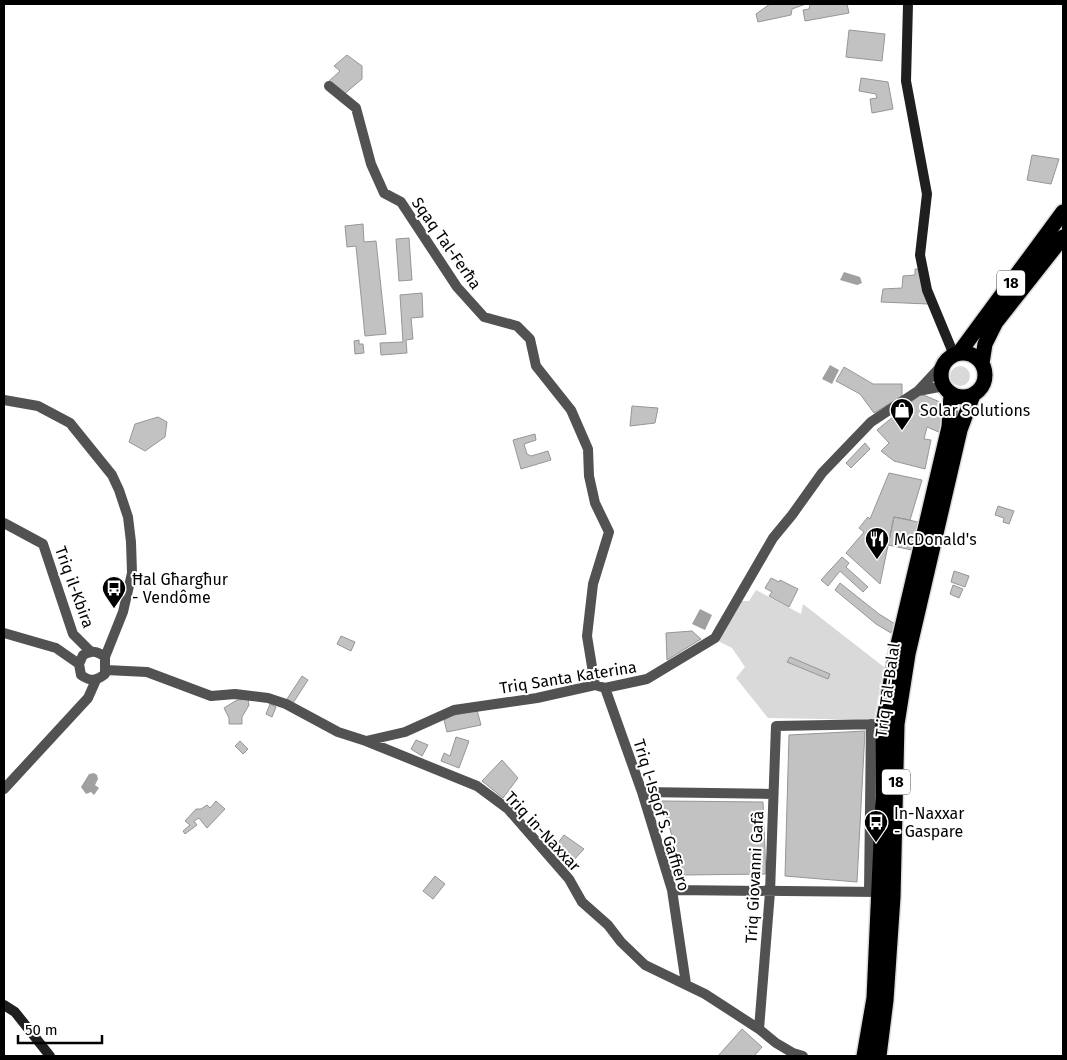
<svg xmlns="http://www.w3.org/2000/svg" width="1067" height="1060" viewBox="0 0 1067 1060" font-family="'Fira Sans',sans-serif">
  <rect width="100%" height="100%" fill="#fff"/>
  <!-- green -->
  <path fill="#d9d9d9" d="M950 376a10 10 0 1 1 20 0a10 10 0 1 1-20 0Z
    M756 590 801 614 803 604 884 667 874 720 768 718 736 678 745 667 732 648 718 641 742 601H749Z"/>
  <!-- water -->
  <path fill="#a0a0a0" d="M844 272 860 277 862 283 857 285 840 280Z
    M830 365 839 370 832 384 822 379Z
    M700 609 712 615 705 630 692 624Z
    M94 773 97 775 98 779 95 785 99 788 94 795 91 792 86 794 81 787 89 774Z"/>
  <!-- building -->
  <path fill="#c2c2c2" stroke="#969696" d="M770 4H806L792 9 791 15 758 22 756 14Z
    M810 4H847L849 13 805 21 803 10 809 9Z
    M849 30 885 34 882 61 846 57Z
    M347 55 362 66V79L343 95 328 82 340 71 334 66Z
    M861 78 888 82 893 109 872 113 870 99 877 98 876 94 859 91Z
    M1032 155 1059 159 1051 184 1027 180Z
    M363 224 364 242 376 241 386 334 365 336 356 246 347 247 345 226Z
    M409 238 412 280 399 281 396 239Z
    M915 269H921L928 304 881 302 883 289 902 288 903 276 915 275Z
    M422 293 423 317 411 318 413 339 406 340 407 353 381 355 380 343 403 342 400 295Z
    M359 340V344H363L364 353 355 354 354 341Z
    M844 367 873 384H902V396L874 413 860 394 836 381Z
    M921 394 947 405 941 433 927 427 924 439 931 440 925 469 894 461 881 451 889 443 877 430Z
    M632 406 658 408 655 423 630 426Z
    M158 417 167 422 165 437 145 451 129 442 135 424Z
    M535 434 536 440 524 444 527 454 531 456 548 451 551 460 521 469 513 440Z
    M865 443 870 449 851 468 846 463Z
    M889 473 922 480 910 520 894 517 880 584 846 553 864 532 859 528 868 517 870 519Z
    M998 506 1014 511 1009 524 1003 522 1004 518 995 515Z
    M894 517 918 522 912 550 888 545Z
    M842 557 849 563 846 567 868 587 863 592 840 571 828 586 821 580Z
    M954 571 969 576 965 587 951 582Z
    M771 578 779 582 780 580 798 589 789 607 769 596 772 592 765 588Z
    M840 583 879 614 895 624 891 633 876 624 835 590Z
    M953 585 963 589 959 598 950 594Z
    M692 631 701 639 667 660 666 633Z
    M341 636 355 642 351 651 337 644Z
    M790 657 830 674 828 679 787 662Z
    M302 676 308 680 293 703 287 699Z
    M248 699 249 705 242 717V724H229V718L224 708 237 700Z
    M270 704 276 707 272 717 266 714Z
    M477 710 481 725 447 732 444 720 451 716Z
    M865 731 857 882 785 876 789 735Z
    M456 737 469 741 459 768 441 761 444 753 450 756Z
    M416 740 428 745 422 756 411 749Z
    M240 741 248 749 243 754 235 746Z
    M502 760 518 778 503 798 482 781Z
    M216 801 225 809 207 828 199 818 194 821 197 825 185 834 183 831 190 825 185 821 196 809H201L207 805 210 808Z
    M662 801 763 802 766 874 683 875Z
    M564 835 584 849 570 864 554 848Z
    M435 876 445 884 433 899 423 891Z
    M742 1029 762 1047 754 1056H718Z"/>
  <g fill="none" stroke-linecap="round" stroke-linejoin="round">
    <!-- highway casing -->
    <g stroke="#dbdbdb" stroke-width="18">
      <path id="highway" d="M941 375a22 22 0 1 1 44 0a22 22 0 1 1-44 0Z
        M959 353 1063 212
        M982 363 985 344 996 322 1063 237
        M864 1056 874 998 883 797V724L896 653 949 427 951 394
        M879 1056 886 1000 893 897 897 724 908 654 960 430 973 395"/>
    </g>
    <!-- street -->
    <path stroke="#525252" stroke-width="10" d="M329 86 356 108 371 164 384 193 401 202 457 287 484 317 517 326 530 339 536 366 571 410 588 449 589 476 595 503 609 532 593 584 587 636 595 685
      M918 391 944 386
      M4 400 38 406 70 423 112 475 119 490 128 517 131 542 132 573 123 612 105 657V674C96 681 91 682 81 675L79 664 83 655C92 650 97 651 105 657
      M4 523 43 544 73 634 90 651
      M4 633 56 648 79 664
      M106 670 147 672 211 696 235 694 268 698 286 704 338 732 366 741 477 786 508 809 569 879 582 902 608 925 621 942 645 965 705 994 759 1029 776 1043 793 1053 803 1056
      M605 688 642 792 672 890 686 984
      M366 741 405 732 454 710 537 698 595 685 605 688 647 679 715 638 773 538 792 515 822 473 871 422 918 391 945 362
      M4 789 88 698 96 680
      M642 792 773 794
      M672 890 879 892
      M869 892 871 724
      M759 1029 770 892 776 726 883 724"/>
    <!-- secondary -->
    <path stroke="#1f1f1f" stroke-width="10" d="M908 4 906 81 927 194 920 255 927 290 954 355
      M4 1005 15 1012 50 1056"/>
    <!-- highway -->
    <use href="#highway" stroke="#000" stroke-width="15"/>
  </g>
  <!-- icons -->
  <defs>
    <g id="shop-pin" transform="scale(1.25)"><path d="M0 17L-7.5 6A9.5 9.5 0 1 1 7.5 6Z" fill="#000" stroke="#fff"/><path d="M-5-2.5h2.3a2.7 3.5 0 0 1 5.4 0H5L5.5 6h-11ZM-1.5-2.5h3a1.5 2.3 0 0 0-3 0Z" fill="#fff"/></g>
    <g id="restaurant-pin" transform="scale(1.25)"><path d="M0 17L-7.5 6A9.5 9.5 0 1 1 7.5 6Z" fill="#000" stroke="#fff"/><path d="M-5-6h1v4h1v-4h1v4h1v-4h1v5L-1.5 .5V6h-2V.5L-5-1ZM5-6V6H3V1.5H1.5Q1.5-4 5-6Z" fill="#fff"/></g>
    <g id="bus-pin" transform="scale(1.25)"><path d="M0 17L-7.5 6A9.5 9.5 0 1 1 7.5 6Z" fill="#000" stroke="#fff"/><path d="M-5-6H5V4H4V6H2V4H-2V6H-4V4H-5ZM-3.5-4V0h7V-4ZM-3.5 1.2v1.5H-2V1.2ZM2 1.2v1.5H3.5V1.2Z" fill="#fff"/></g>
  </defs>
  <g fill-rule="evenodd">
    <use href="#shop-pin" x="902" y="410"/>
    <use href="#restaurant-pin" x="877" y="539"/>
    <use href="#bus-pin" x="114" y="588"/>
    <use href="#bus-pin" x="876" y="822"/>
  </g>
  <g text-anchor="middle" stroke-width="4" stroke-linejoin="round" paint-order="stroke">
    <!-- shield labels -->
    <g fill="#fff" stroke="#4c4c4c" stroke-width="1">
      <rect x="997" y="270.5" width="28" height="25" rx="4"/>
      <rect x="882" y="769.5" width="28" height="25" rx="4"/>
    </g>
    <g font-size="15" font-weight="bold" fill="#000">
      <text x="1011" y="288">18</text>
      <text x="896" y="787">18</text>
    </g>
    <!-- street labels -->
    <g font-size="16" fill="#000" stroke="#fff">
      <text transform="translate(447 243) rotate(55)" y="6">Sqaq Tal-Ferħa</text>
      <text transform="translate(75 587) rotate(70)" y="6">Triq il-Kbira</text>
      <text transform="translate(568 677) rotate(-9)" y="6">Triq Santa Katerina</text>
      <text transform="translate(887 690) rotate(-82)" y="6">Triq Tal-Balal</text>
      <text transform="translate(662 815) rotate(73)" y="6">Triq l-Isqof S. Gaffiero</text>
      <text transform="translate(543 831) rotate(47)" y="6">Triq in-Naxxar</text>
      <text transform="translate(754 877) rotate(-87)" y="6">Triq Giovanni Gafà</text>
    </g>
    <!-- poi labels -->
    <g font-size="16" fill="#000" stroke="#fff" text-anchor="start">
      <text x="920" y="416">Solar Solutions</text>
      <text x="894" y="545">McDonald's</text>
      <text x="132" y="585">Ħal Għargħur<tspan x="132" dy="18">- Vendôme</tspan></text>
      <text x="894" y="819">In-Naxxar<tspan x="894" dy="18">- Gaspare</tspan></text>
    </g>
  </g>
  <!-- border -->
  <rect width="1067" height="1060" fill="none" stroke="#000000" stroke-width="10"/>
  <!-- scale -->
  <path d="M18 1035v8h84v-8" fill="none" stroke="#000000" stroke-width="2.5"/>
  <text x="25" y="1035" font-size="15" fill="#000000" stroke="#ffffff" stroke-width="4" paint-order="stroke">50 m</text>
</svg>
